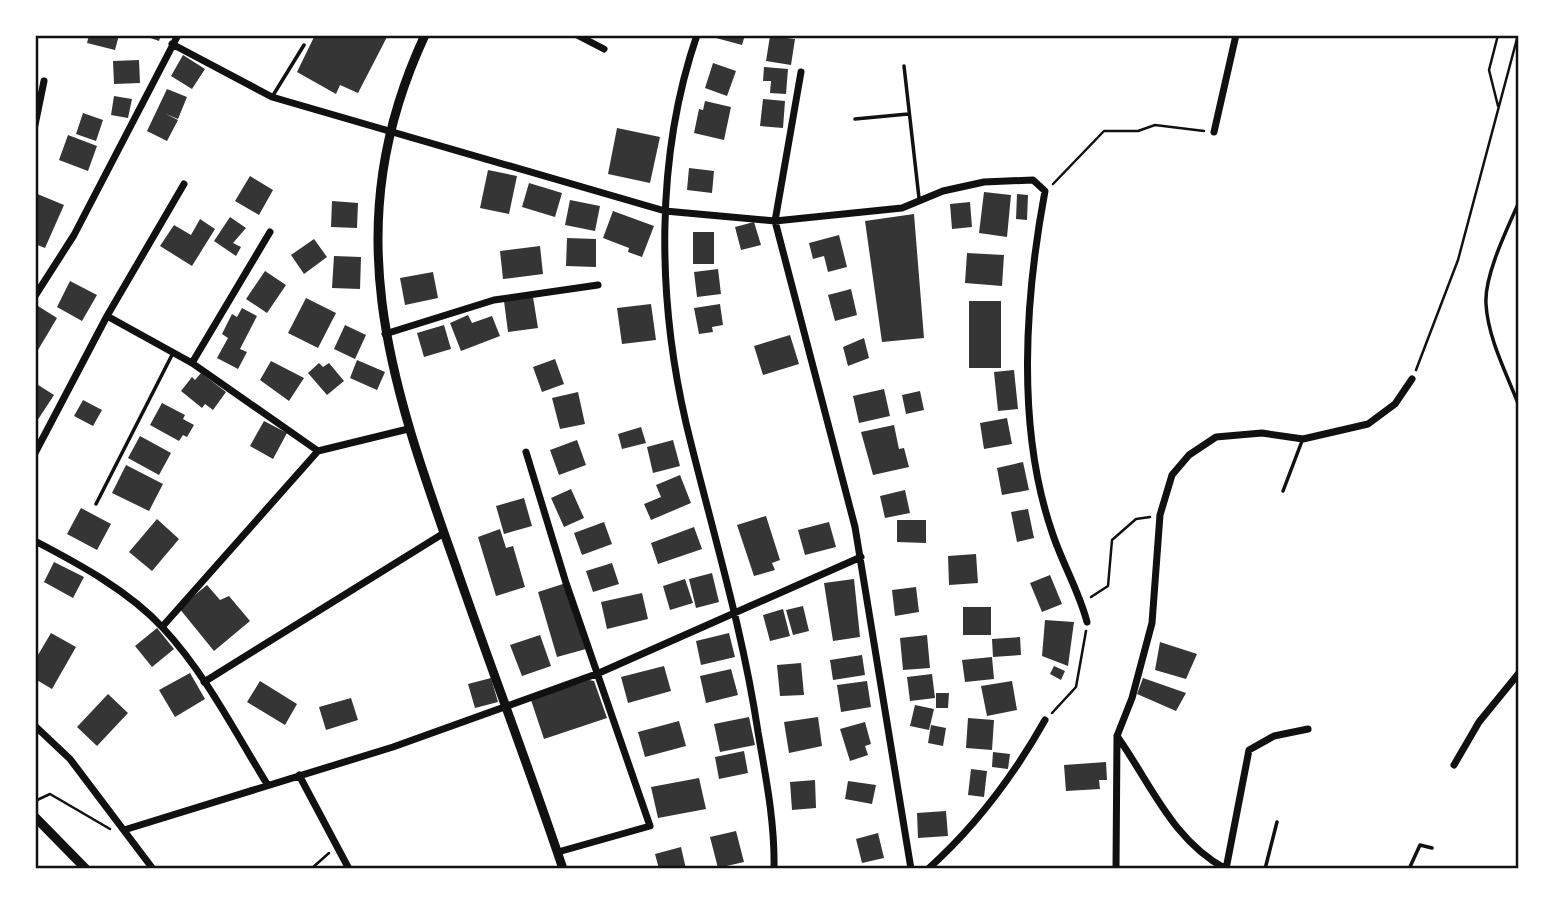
<svg xmlns="http://www.w3.org/2000/svg" width="1554" height="904" viewBox="0 0 1554 904" font-family="Ubuntu,sans-serif">
  <rect width="100%" height="100%" fill="#fff"/>
  <!-- building -->
  <path fill="#353535" d="M89 35H119L115 50 87 43Z
    M142 35H161L159 41Z
    M315 35H388L358 93 340 85 336 94 297 72Z
    M717 35H745L742 45 716 38Z
    M770 36 795 39 791 65 766 61Z
    M183 55 205 69 192 89 171 76Z
    M139 60 140 83 114 84 113 61Z
    M713 63 736 71 727 96 705 88Z
    M764 67 788 69 786 94 770 93 771 81H763Z
    M167 89 187 97 178 119 166 114 178 120 167 141 147 131Z
    M114 96 132 99 128 118 111 115Z
    M763 99 785 101 783 128 760 126Z
    M705 101 731 107 724 140 694 133 699 109 703 110Z
    M83 113 103 120 96 141 76 134Z
    M617 128 660 137 650 183 608 174Z
    M68 135 97 146 88 171 59 160Z
    M689 168 714 171 712 193 687 190Z
    M488 170 517 176 509 214 480 208Z
    M250 176 273 190 259 215 235 201Z
    M529 183 562 193 555 217 522 207Z
    M984 192 1011 195 1007 237 979 233Z
    M35 193 64 205 45 248 35 244Z
    M1017 194 1028 195 1027 220 1016 219Z
    M570 200 600 206 595 231 565 225Z
    M332 201 358 203 357 228 331 227Z
    M970 202 972 227 952 229 950 204Z
    M613 211 654 226 642 257 628 252 629 248 603 238Z
    M914 214 924 338 882 342 865 221Z
    M230 217 246 228 233 243 241 247 236 256 214 241Z
    M200 219 215 229 192 266 160 246 174 225 191 235Z
    M754 222 761 245 741 250 735 227Z
    M693 232H714V264H693Z
    M839 235 847 267 828 272 824 256 813 259 809 243Z
    M567 238 596 239V267L566 266Z
    M314 239 327 257 304 274 291 255Z
    M540 246 543 274 503 279 500 251Z
    M967 253 1004 255 1002 286 965 283Z
    M334 256 361 257 360 289 332 288Z
    M718 269 721 294 697 297 694 272Z
    M265 271 286 285 267 313 246 299Z
    M433 272 438 298 405 305 400 278Z
    M70 281 97 295 82 321 57 307Z
    M851 289 857 315 835 321 828 295Z
    M533 297 538 328 508 332 504 301Z
    M306 298 336 313 318 348 288 333Z
    M969 301H1001V368H969Z
    M651 304 656 340 622 344 617 308Z
    M720 304 723 325 712 327 713 332 699 334 694 308Z
    M38 306 57 318 35 355V312Z
    M242 308 257 316 240 349 247 352 238 369 217 358 228 338 222 334 232 314 237 317Z
    M468 315 472 323 492 316 500 336 461 351 450 323Z
    M345 325 366 335 355 359 334 349Z
    M444 325 451 349 424 357 417 333Z
    M790 335 799 364 763 375 754 346Z
    M864 338 869 358 848 366 843 347Z
    M555 359 564 384 542 392 533 367Z
    M357 360 385 372 377 390 350 378Z
    M271 361 304 378 289 401 260 380Z
    M319 363 323 367 329 363 344 381 327 395 308 373Z
    M1014 370 1018 409 998 411 994 372Z
    M201 373 226 392 213 410 205 404 202 408 181 391 192 377 195 380Z
    M35 383 54 395 37 421 35 419Z
    M884 389 890 416 859 423 853 396Z
    M920 391 924 410 906 414 902 395Z
    M578 392 585 424 560 429 552 398Z
    M83 400 102 410 93 426 74 416Z
    M162 403 185 415 183 419 194 425 187 437 183 435 179 441 150 425Z
    M1007 418 1012 444 984 449 980 423Z
    M264 421 287 433 273 459 250 446Z
    M894 425 899 449 904 448 909 467 873 475 861 432Z
    M641 427 646 443 622 449 618 434Z
    M140 436 171 453 159 475 128 458Z
    M577 440 586 465 559 475 550 450Z
    M673 440 680 466 653 473 647 447Z
    M1023 462 1029 490 1002 495 997 468Z
    M126 465 163 484 149 511 112 493Z
    M680 475 691 503 651 520 644 504 661 497 656 485Z
    M571 489 584 518 564 527 551 498Z
    M905 490 910 513 885 518 880 496Z
    M524 498 532 526 504 534 496 506Z
    M81 508 111 524 97 550 67 534Z
    M1028 509 1034 538 1017 542 1011 512Z
    M766 516 780 560 772 563 775 570 754 576 737 525Z
    M157 519 179 539 152 571 129 552Z
    M897 520H926V543L897 542Z
    M604 522 612 544 582 555 574 533Z
    M829 522 836 547 805 555 798 530Z
    M694 527 702 549 658 564 651 543Z
    M500 529 506 548 513 546 525 587 496 596 478 537Z
    M976 554 978 583 949 585 948 556Z
    M54 562 84 577 73 598 44 582Z
    M612 563 619 584 593 592 586 571Z
    M712 573 719 602 696 608 689 579Z
    M1050 575 1062 604 1042 612 1030 583Z
    M685 579 693 603 670 610 663 586Z
    M854 579 860 637 833 641 824 583Z
    M566 583 586 649 557 657 538 592Z
    M207 585 220 600 229 596 250 621 214 651 179 608Z
    M916 587 919 612 895 616 892 590Z
    M642 593 648 619 607 629 601 602Z
    M803 606 809 631 793 635 786 610Z
    M963 607H991V635H963Z
    M783 609 790 636 770 641 763 615Z
    M1045 620 1074 622 1068 666 1042 656Z
    M157 628 174 649 152 667 135 646Z
    M51 633 76 647 52 689 35 679V660Z
    M729 633 735 657 701 665 696 641Z
    M540 635 551 666 522 676 510 645Z
    M927 635 930 668 903 670 900 638Z
    M1020 637 1021 655 993 657 992 639Z
    M1160 642 1197 654 1186 679 1155 670Z
    M862 655 865 675 833 680 830 660Z
    M992 657 994 679 965 682 962 660Z
    M801 663 804 695 780 696 777 665Z
    M664 666 671 691 628 703 621 677Z
    M1054 666 1065 671 1061 680 1050 674Z
    M731 669 738 695 706 703 700 676Z
    M190 673 205 699 175 717 159 690Z
    M932 674 935 698 910 701 907 677Z
    M491 678 498 702 475 708 468 684Z
    M1143 678 1186 693 1176 711 1137 694Z
    M589 680 594 681 607 718 544 739 531 700Z
    M260 681 297 704 285 725 247 702Z
    M867 681 871 707 841 712 837 685Z
    M1012 681 1017 710 987 716 981 686Z
    M936 693H949L948 708H936Z
    M108 694 128 713 97 746 77 727Z
    M351 698 358 720 326 730 319 707Z
    M915 705 934 709 929 730 910 726Z
    M749 717 755 745 720 752 714 724Z
    M818 717 822 746 789 753 784 722Z
    M968 718 994 720 992 750 966 748Z
    M679 721 686 746 645 757 638 732Z
    M865 722 871 744 865 746 868 755 850 761 840 729Z
    M931 725 946 728 943 746 928 743Z
    M744 751 748 773 719 779 715 757Z
    M993 752 1010 754 1008 769 992 767Z
    M1106 762 1107 780H1099L1100 789 1066 791 1064 765Z
    M971 769 987 771 984 797 968 795Z
    M699 778 706 809 658 818 651 787Z
    M815 780 816 808 792 810 790 782Z
    M848 781 876 785 872 804 845 799Z
    M946 811 948 836 918 838 917 813Z
    M736 831 744 862 718 868 710 837Z
    M878 833 884 858 862 863 856 839Z
    M681 847 686 869H659L655 854Z"/>
  <g fill="none" stroke-linecap="round" stroke-linejoin="round">
    <!-- path -->
    <path stroke="#111" stroke-width="2.5" d="M1498 35 1489 70 1498 106
      M1053 184 1104 131H1138L1155 125 1204 131
      M1416 370 1458 260 1518 35
      M1091 597 1108 586 1112 540 1136 519 1150 517
      M1052 713 1076 687 1086 631
      M35 801 50 794 110 829
      M311 869 329 853"/>
    <!-- service -->
    <path stroke="#111" stroke-width="3.5" d="M904 66 919 198
      M272 97 304 45
      M855 119 908 114
      M1519 202C1507 229 1484 276 1486 304 1488 339 1507 374 1519 406
      M1283 491 1302 441
      M96 504 173 353
      M1265 869 1277 822
      M1409 869 1420 845 1432 848"/>
    <!-- minor -->
    <path stroke="#111" stroke-width="7" d="M577 35 604 49
      M697 35C655 157 657 298 686 423 711 527 742 625 758 732 766 778 775 823 774 869
      M172 44 272 97 665 211 775 221 902 208 943 191 984 182 1033 180 1045 191C1025 298 1016 427 1052 532 1062 563 1079 591 1087 622
      M801 72 775 221 855 527 911 869
      M35 125 44 81
      M1214 132 1236 35
      M35 296 74 235 178 35
      M107 316 192 363 318 451
      M385 334 494 300 598 285
      M192 363 270 232
      M526 452 566 583 650 826 558 852
      M35 453 107 316 184 184
      M35 541C79 564 129 591 163 628 205 673 235 732 267 784
      M162 627 318 451 408 429
      M204 682 444 533
      M35 726 70 759 153 869
      M1117 736C1151 784 1172 840 1226 869L1249 750 1274 736 1308 729
      M1454 765 1479 722 1519 673
      M299 775 349 869
      M124 830 393 747 599 673 861 557
      M928 869C975 827 1014 775 1045 720
      M1116 869 1117 736 1132 698 1152 623 1160 515 1172 475 1189 455 1216 437 1262 433 1303 439 1368 424 1395 404 1412 379"/>
    <!-- tertiary -->
    <path stroke="#111" stroke-width="9" d="M425 35C336 226 389 378 455 564 490 666 529 767 563 869
      M35 817 86 869"/>
  </g>
  <!-- border -->
  <rect width="1554" height="904" fill="none" stroke="#ffffff" stroke-width="74"/>
  <rect x="37" y="37" width="1480" height="830" fill="none" stroke="#111" stroke-width="2.5"/>
</svg>
